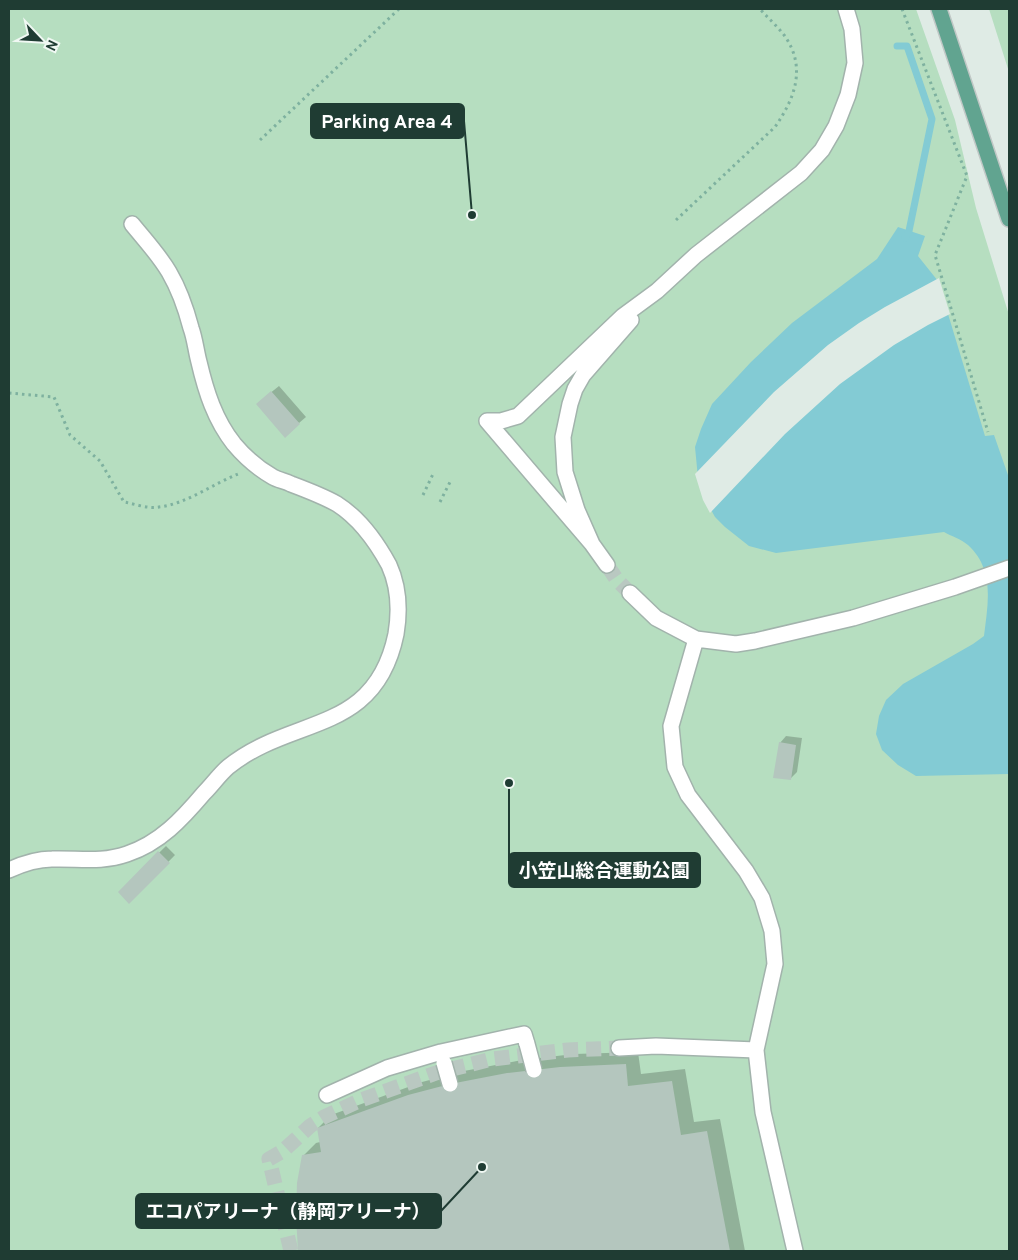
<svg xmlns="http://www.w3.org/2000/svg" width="1018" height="1260" viewBox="0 0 1018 1260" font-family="Overpass,'Noto Sans JP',sans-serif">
  <rect width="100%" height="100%" fill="#dfebe5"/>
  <!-- green -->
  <path fill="#b6dec0" d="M9 9H916L955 120 976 208 1009 315V1251H9Z
    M989 9H1009V72Z"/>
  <!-- water -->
  <path fill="#83cbd4" d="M898 227 925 236 918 256 938 281 985 436 994 435 1009 478V774L916 776 898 765 882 750 876 734 879 716 886 700 903 684 973 644 984 636C988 603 995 570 968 545 961 539 951 536 944 532L776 553 749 546 725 527 715 517 705 499 698 478 695 447 701 429 712 404 751 362 792 323 877 259Z"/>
  <!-- pier -->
  <path fill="#dfebe5" d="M939 278 950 314 928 325 894 345 840 384 785 434 710 513 703 500 695 474 774 392 828 345 859 323 885 307Z"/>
  <!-- shadow -->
  <path fill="#0003" d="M279 386 306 417 299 423 264 398Z
    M786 736 802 738 797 772 790 779 780 743Z
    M166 846 175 855 129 902 119 892Z
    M638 1052 641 1074 685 1069 694 1122 720 1119 745 1251H300L298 1224 303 1156 316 1143 320 1142 318 1128 331 1115 422 1082 464 1071 522 1060 574 1054Z"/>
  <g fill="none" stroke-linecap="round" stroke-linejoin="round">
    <!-- stream -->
    <path stroke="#83cbd4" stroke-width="7" d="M897 46H907L932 119 909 231 905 238"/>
  </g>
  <!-- building -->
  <path fill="#b4c6be" d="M271 391 300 424 285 438 256 404Z
    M779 742 796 745 791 780 773 778Z
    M158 851 170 863 129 904 118 892Z
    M626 1064 628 1086 672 1081 681 1135 707 1131 730 1251H298L296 1216 297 1183 302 1155 321 1152 317 1128 408 1095 450 1084 507 1073 560 1067Z"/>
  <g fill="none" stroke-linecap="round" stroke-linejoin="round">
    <!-- minor-tunnel -->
    <path stroke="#b9c8c1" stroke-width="15" stroke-dasharray="15 8" stroke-linecap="butt" d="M607 565 617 580 630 593
      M291 1251 269 1159 283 1151 310 1126 324 1117 361 1100 436 1073 492 1059 568 1050 619 1048"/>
    <!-- minor casing -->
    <g stroke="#a2b3ac" stroke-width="18">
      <path id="minor" d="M487 421H501L518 416 623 316 657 291 696 255 801 173 822 150 836 126 848 95 855 63 852 29 846 9
        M487 421 592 544 607 565
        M592 544 577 510 565 472 563 437 570 404 575 389 583 375 631 320
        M630 593 656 618 696 639 736 644 755 641 853 618 955 587 1009 568
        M696 639 671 726 675 767 688 795 746 871 762 898 772 931 775 964 756 1050 763 1112 795 1251
        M9 870C22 864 37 859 52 859 78 858 101 863 127 854 160 843 182 819 204 793 212 785 219 775 228 767 292 715 375 736 396 634 400 610 399 587 389 565 377 543 359 518 337 504 323 496 307 490 291 484 285 481 278 480 273 477 259 469 244 456 234 444 215 420 206 392 199 362 196 351 195 339 191 328 186 309 179 289 169 272 159 255 145 240 132 224
        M619 1048 656 1046 756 1050
        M327 1095 387 1068 441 1052 524 1034 527 1044"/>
    </g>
    <!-- major casing -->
    <g stroke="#c0c8c6" stroke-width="18">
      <path id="major" d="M939 9 1009 219"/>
    </g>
    <!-- path -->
    <path stroke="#7eb19f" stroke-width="3" stroke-dasharray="2.5 4" stroke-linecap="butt" d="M902 9 967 176 935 255 988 432
      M260 140 399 9
      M676 220 775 127C795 98 807 67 784 35 777 26 768 18 760 9
      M9 393 54 397 70 435 100 461 124 502C135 504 148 509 159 507 186 504 213 484 238 474
      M423 495 434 472
      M440 502 451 480"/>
    <!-- minor -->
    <use href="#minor" stroke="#fff" stroke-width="15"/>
    <!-- major -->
    <use href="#major" stroke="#61a490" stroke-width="15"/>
    <!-- minor-bridge casing -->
    <g stroke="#a2b3ac" stroke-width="18" stroke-linecap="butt">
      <path id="minor-bridge" d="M527 1044 534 1070
        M444 1063 450 1084"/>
    </g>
    <!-- minor-bridge -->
    <use href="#minor-bridge" stroke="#fff" stroke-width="15"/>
  </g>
  <!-- callouts -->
  <path fill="none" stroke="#1f3c33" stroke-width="2" d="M472 215L464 121M509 783L509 870M482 1167L441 1211"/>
  <g fill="#1f3c33" stroke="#f0f8f3" stroke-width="2">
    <circle cx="472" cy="215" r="5"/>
    <circle cx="509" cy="783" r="5"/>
    <circle cx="482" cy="1167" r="5"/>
  </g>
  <g fill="#1f3c33" stroke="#1f3c33" stroke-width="2">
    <rect x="311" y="104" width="153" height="34" rx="5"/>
    <rect x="509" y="853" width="191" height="34" rx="5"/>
    <rect x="136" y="1194" width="305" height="34" rx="5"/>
  </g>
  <g font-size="19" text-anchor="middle" font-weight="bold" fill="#fff">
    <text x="387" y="128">Parking Area 4</text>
    <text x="604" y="877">小笠山総合運動公園</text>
    <text x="288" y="1218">エコパアリーナ（静岡アリーナ）</text>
  </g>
  <!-- border -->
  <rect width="1018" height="1260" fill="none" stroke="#1f3c33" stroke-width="20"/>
  <!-- north arrow -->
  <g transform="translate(40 40) rotate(115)" stroke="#f0f8f3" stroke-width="4" paint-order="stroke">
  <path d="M0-4L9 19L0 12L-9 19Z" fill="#1f3c33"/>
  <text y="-8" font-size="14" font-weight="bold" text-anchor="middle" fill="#1f3c33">N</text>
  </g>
</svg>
